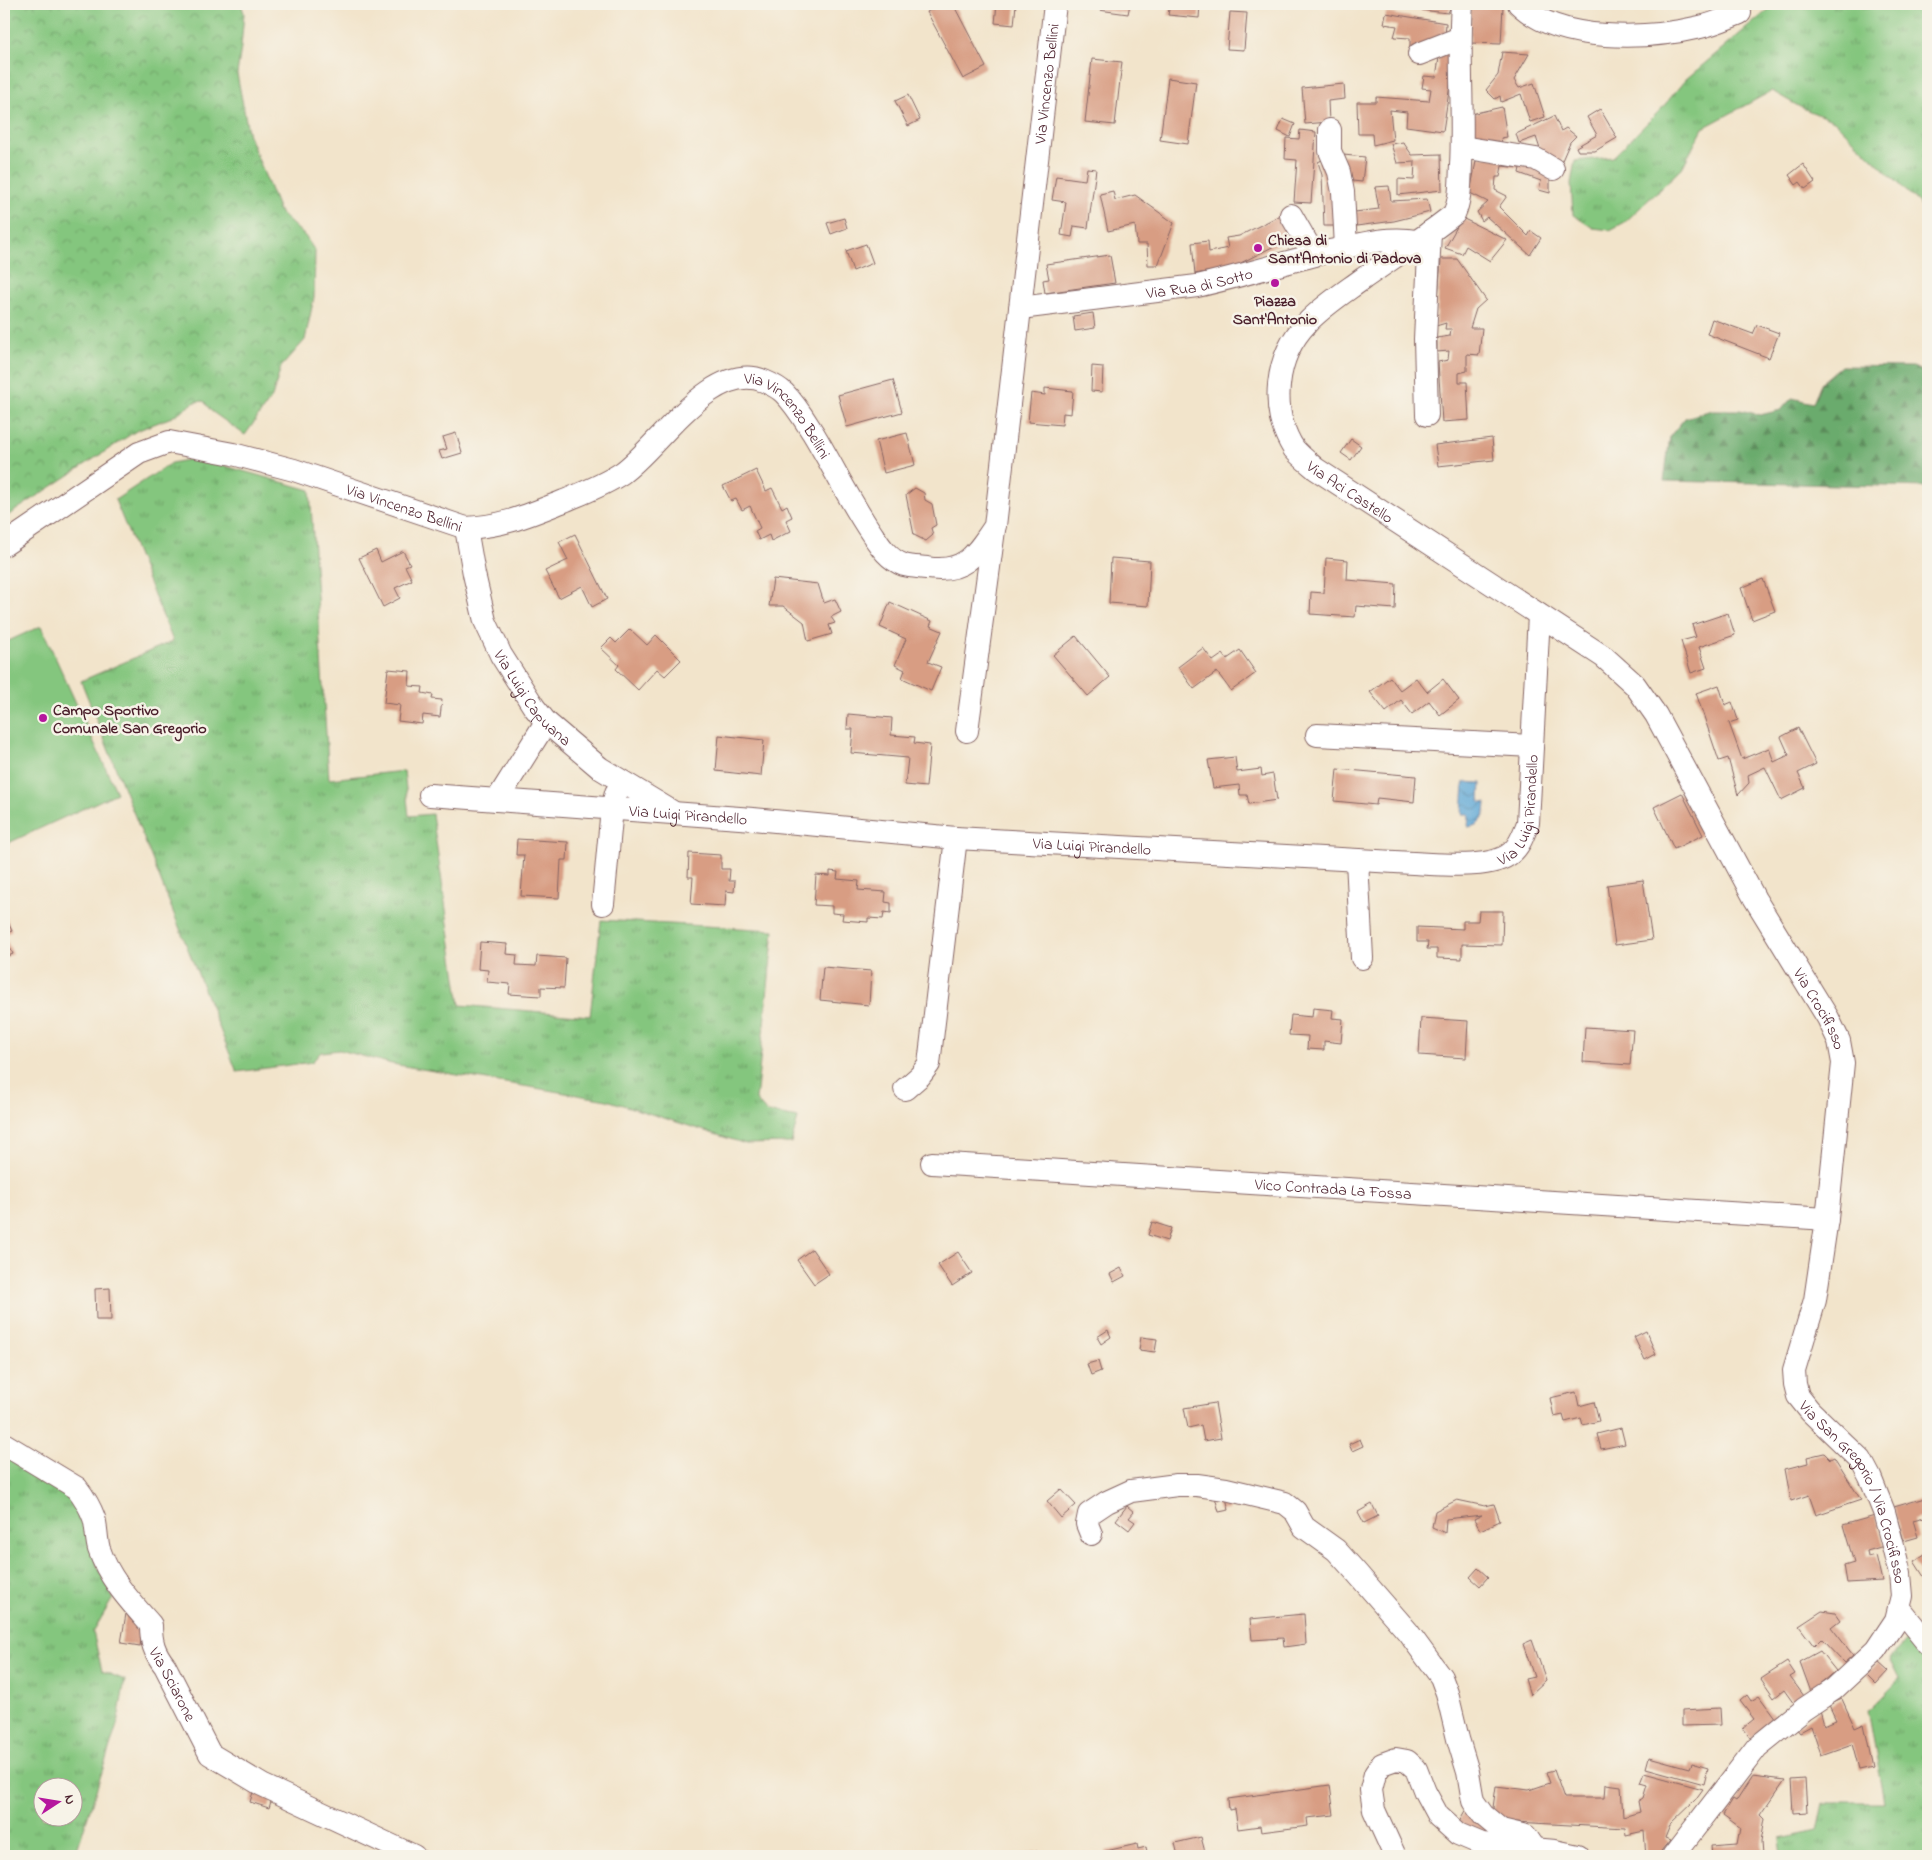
<svg xmlns="http://www.w3.org/2000/svg" width="1932" height="1860" viewBox="0 0 1932 1860" font-family="'Indie Flower',sans-serif">
  <defs>
    <pattern id="grass-tufts" width="24" height="20" patternUnits="userSpaceOnUse" patternTransform="scale(1.25)"><rect width="24" height="20" fill="#84c67e"/><path d="M3 7l-1-3M5 7V3M7 7l1-3M15 17l-1-3M17 17v-4M19 17l1-3" fill="none" stroke="#6ea067"/></pattern>
    <pattern id="forest-firs" width="22" height="20" patternUnits="userSpaceOnUse" patternTransform="scale(1.25)"><rect width="22" height="20" fill="#6bab6d"/><path d="M5 1l3.5 6h-7zM16 11l3.5 6h-7z" fill="#5a8b5a"/></pattern>
    <pattern id="park-crowns" width="20" height="18" patternUnits="userSpaceOnUse" patternTransform="scale(1.25)"><rect width="20" height="18" fill="#84c67e"/><path d="M2 6a3 3 0 1 1 6 0M12 15a3 3 0 1 1 6 0" fill="none" stroke="#6ea067"/></pattern>
    <pattern id="water-waves" width="16" height="10" patternUnits="userSpaceOnUse" patternTransform="scale(1.25)"><rect width="16" height="10" fill="#60a9d7"/><path d="M0 5q4-4 8 0t8 0" fill="none" stroke="#5189af"/></pattern>
  </defs>
  <rect width="100%" height="100%" fill="#f7f3e8"/>
  <filter id="ink" filterUnits="userSpaceOnUse"><feTurbulence type="fractalNoise" baseFrequency=".02" numOctaves="2"/><feDisplacementMap in="SourceGraphic" scale="10" xChannelSelector="R" yChannelSelector="G"/><feConvolveMatrix kernelMatrix="1 2 1 2 8 2 1 2 1" color-interpolation-filters="sRGB"/></filter>
  <filter id="wash" filterUnits="userSpaceOnUse"><feTurbulence type="fractalNoise" baseFrequency=".0096" numOctaves="4" result="noise"/><feDisplacementMap in="SourceGraphic" scale="20" xChannelSelector="R" yChannelSelector="G"/><feGaussianBlur stdDeviation="1.12" result="paint"/><feColorMatrix in="noise" values="0 0 0 0 0 0 0 0 0 0 0 0 0 0 0 0 0 1.4 0 .05"/><feComposite in="paint" operator="in"/></filter>
  <g filter="url(#wash)">
    <rect width="100%" height="100%" fill="#f2e4cb"/>
    <!-- grass -->
    <path fill="url(#grass-tufts)" stroke="#677254" fill-rule="evenodd" d="M1765 4H1928V212L1834 121 1800 107 1772 91 1703 128 1682 168 1625 222 1610 230 1593 228 1573 215 1571 183 1575 161 1613 157 1662 108 1685 80 1768 10Z
      M197 458 310 490 329 779 404 771 409 816 432 814 460 1005 590 1016 601 920 774 930 756 1100 766 1112 798 1118 791 1143 746 1144 607 1100 392 1064 340 1050 321 1052 312 1062 237 1072 81 681 173 641 115 500 171 463Z
      M4 1452 79 1500 97 1566 113 1598 93 1632 102 1671 125 1680 117 1725 75 1856H4ZM42 1788H72V1818H42Z
      M1910 1636 1928 1662V1856H1782L1780 1839 1818 1831 1824 1802H1885L1868 1710 1900 1678 1890 1658Z"/>
    <!-- forest -->
    <path fill="url(#forest-firs)" stroke="#5a654c" d="M1841 366 1913 367 1928 373V487L1664 481 1670 436 1685 418 1712 410H1740L1760 415 1781 410 1792 398 1813 403 1822 382Z"/>
    <!-- park -->
    <path fill="url(#park-crowns)" stroke="#677254" d="M4 4H241L244 13 241 47 237 74 249 136 280 213 305 236 315 251 314 297 305 340 281 367 272 397 245 435 211 411 204 401 195 402 172 417 136 431 4 518Z"/>
    <!-- pitch -->
    <path fill="#84c67e" stroke="#677254" d="M41 626 117 793 4 845V643Z"/>
    <!-- water -->
    <path fill="url(#water-waves)" stroke="#556481" d="M1464 782 1481 783 1480 802 1486 803C1485 816 1483 825 1468 827L1469 814H1462Z"/>
    <g id="blocks">
      <!-- building -->
      <path fill="#d89d83" d="M942 4H953L986 67 963 79 927 12Z
        M997 4H1016L1014 25 995 23Z
        M1099 4H1130L1128 14 1099 10Z
        M1170 4H1200L1199 18 1168 15Z
        M1390 4H1409V7L1390 6Z
        M1421 4H1452L1448 13 1420 10Z
        M1471 4 1503 6 1501 44 1470 43Z
        M1230 12 1247 13 1244 50 1227 49Z
        M1386 13 1446 23 1445 39 1410 52V38L1394 37 1397 26 1384 24Z
        M1450 48 1452 71 1443 131 1406 126 1407 112 1390 110 1393 140 1373 145 1372 134H1358L1357 102H1376V97L1429 101 1431 89 1422 88 1424 76 1436 77 1440 51Z
        M1502 52 1529 54 1514 80 1519 88 1534 83 1545 117 1530 122 1521 94 1501 102 1500 96 1495 99 1486 90 1498 75Z
        M1092 59 1122 62 1115 125 1085 122Z
        M1168 78 1196 82 1188 144 1160 140Z
        M1344 84 1345 99 1328 101 1329 122 1305 124 1302 88Z
        M908 95 920 120 908 126 895 101Z
        M1502 107 1507 137 1501 138 1502 143H1473L1471 114Z
        M1600 109 1617 138 1595 151H1578L1576 147 1597 135 1587 117Z
        M1554 116 1561 131 1566 128 1576 136 1570 142 1560 165 1543 158 1536 137 1519 143 1516 134Z
        M1283 119 1295 124 1290 137 1278 131Z
        M1300 130 1316 132 1311 203 1294 202 1297 160 1285 159 1286 138 1299 139Z
        M1403 142 1412 155 1441 154 1442 190 1398 195V179L1414 180 1415 162 1397 163 1391 144Z
        M1343 155 1365 157 1362 182 1343 180Z
        M1477 156 1521 161 1550 176V193L1539 190 1541 181 1519 173 1520 168 1502 166 1500 177H1496L1495 190 1507 196 1499 207 1528 236 1531 231 1541 238 1530 255 1487 217 1482 221 1477 212 1488 202 1470 193Z
        M1326 158 1340 226H1324L1322 175 1318 162Z
        M1803 164 1815 182 1805 189 1800 182 1796 185 1789 175Z
        M1087 168 1096 169 1088 228 1074 226 1072 237 1061 235 1066 202 1052 200 1056 176 1085 180Z
        M1389 186 1391 201 1427 199 1430 212 1394 221 1349 227 1355 212 1379 209 1375 187Z
        M1113 191 1115 200 1135 195 1174 223 1158 265H1148L1147 244H1137L1135 225 1108 231 1100 194Z
        M1281 215 1292 237 1231 268 1195 274 1192 243 1208 241 1209 252 1228 248 1226 238 1239 236Z
        M844 218 847 228 831 234 827 223Z
        M1462 218 1507 240 1490 261 1466 246 1462 254 1445 248Z
        M866 244 873 263 853 271 846 251Z
        M1110 255 1115 283 1045 293 1043 280 1049 279 1046 264Z
        M1441 259H1457L1486 300 1476 309 1470 328H1482L1479 355 1467 354V371L1459 373V382H1467L1469 420 1442 422 1438 362 1448 360 1449 351 1437 352V338L1450 336 1451 329H1445L1446 323 1436 326Z
        M1093 313 1095 328 1075 331 1073 316Z
        M1712 319 1753 334 1757 325 1779 333 1769 358 1707 334Z
        M1092 366 1103 367 1102 392 1091 391Z
        M893 380 902 412 847 427 838 395Z
        M1045 388 1073 391 1071 414 1063 413 1062 425 1028 422 1031 393 1045 395Z
        M456 433 462 453 442 459 439 451 447 449 443 437Z
        M907 433 915 465 884 473 876 441Z
        M1492 438 1494 460 1438 466 1435 445Z
        M1351 439 1361 446 1351 460 1341 453Z
        M756 470 766 491 772 488 782 508 787 505 792 517 786 520 791 531 771 541 769 535 759 540 755 531 760 528 750 506 742 510 736 499 731 501 723 486Z
        M915 488 924 493 925 500 932 504 936 525 931 528 933 535 926 541 914 535 906 495Z
        M575 534 607 599 592 607 582 586 559 598 545 571 568 560 559 542Z
        M376 550 381 562 403 551 410 564 405 566 412 580 395 588 400 598 383 607 359 558Z
        M1111 558 1150 561 1148 606 1109 603Z
        M1326 558 1348 560 1347 580 1396 584 1395 609 1356 606 1355 617 1310 614 1311 592 1324 593Z
        M773 579 818 584 824 603 835 599 841 612 831 617 835 623 829 625 832 634 808 641 804 622 783 606H769Z
        M1763 579 1775 611 1752 620 1741 588Z
        M890 602 932 621 930 626 942 631 928 662 941 667 931 691 902 678 905 670 895 665 906 639 880 627Z
        M1728 613 1735 635 1699 647 1706 668 1691 673 1681 641 1696 637 1692 625Z
        M630 629 647 645 656 635 681 660 665 676 657 669 638 690 616 669 619 665 601 648 611 638 616 643Z
        M1076 636 1110 677 1088 696 1053 655Z
        M1203 648 1213 661 1223 654 1227 659 1240 650 1256 673 1231 691 1217 672 1194 689 1178 667Z
        M388 669 410 671 409 686 423 687 422 693 433 695 432 699 442 700 440 717 423 715 422 724 398 721 400 705 384 703Z
        M1390 677 1400 690 1416 678 1427 692 1443 679 1459 700 1440 715 1429 701 1412 714 1401 700 1386 712 1370 692Z
        M1719 685 1725 705 1732 702 1738 720 1729 723 1742 759 1769 748 1774 762 1789 755 1781 737 1798 728 1816 764 1798 773 1805 788 1781 800 1765 767 1748 775 1749 783 1738 795 1728 758 1719 761 1696 693Z
        M848 714 892 718 891 735 915 737 914 743 930 745 926 787 905 785 908 758 851 753 853 729H847Z
        M719 735 764 740 761 776 716 771Z
        M1235 757 1237 772 1261 769 1262 776 1273 774 1277 800 1249 804 1247 795H1240L1239 785 1213 788 1208 760Z
        M1337 769 1416 776 1414 802 1377 798 1376 805 1334 801Z
        M1682 793 1703 835 1674 849 1654 807Z
        M517 839 568 842 567 860H561L559 898 521 896 524 855H516Z
        M689 853 721 855V869H730L729 881H735L734 892 726 891 725 906 691 904 693 877H688Z
        M830 871 838 872 837 879 859 881 858 890 886 892 885 902 891 903V913L884 912 883 919 868 918V922L842 920 843 914 832 913V906L814 905 816 875 830 876Z
        M1643 880 1652 940 1615 945 1607 885Z
        M1479 911H1503L1502 945 1462 944V959L1437 958V949H1427L1428 942H1417V927L1463 929V921H1478Z
        M4 913 12 931 4 935 13 954 4 958Z
        M480 942 507 944 506 954 517 955 516 965 536 966 537 956 566 958 564 988 541 987V996L509 994 510 984 487 982 488 970 478 969Z
        M823 967 871 971 869 1005 820 1000Z
        M1313 1008 1333 1010 1332 1018 1343 1019 1341 1043 1324 1041V1050L1307 1049 1308 1036 1289 1035 1291 1015 1312 1017Z
        M1421 1018 1468 1021 1466 1058 1419 1055Z
        M1585 1027 1633 1030 1630 1065 1583 1062Z
        M1152 1222 1171 1228 1167 1241 1148 1235Z
        M812 1249 829 1274 814 1284 797 1260Z
        M958 1252 972 1273 952 1286 938 1265Z
        M1121 1268 1125 1276 1114 1282 1110 1274Z
        M110 1288 111 1320H96L95 1289Z
        M1108 1330 1111 1337 1101 1344 1097 1337Z
        M1646 1331 1656 1354 1645 1360 1634 1337Z
        M1141 1337 1157 1339 1155 1352 1139 1350Z
        M1098 1361 1101 1371 1091 1375 1087 1364Z
        M1576 1392 1579 1406 1594 1402 1599 1421 1583 1425 1581 1418 1565 1422 1563 1415 1554 1417 1550 1398Z
        M1215 1403 1221 1438 1204 1441 1201 1425 1188 1428 1184 1408Z
        M1621 1428 1625 1444 1601 1449 1597 1434Z
        M1360 1439 1363 1446 1352 1451 1349 1444Z
        M1824 1453 1830 1459 1834 1457 1861 1500 1816 1515 1809 1495 1791 1501 1785 1469 1808 1463 1807 1457Z
        M1061 1489 1076 1505 1061 1518 1047 1501Z
        M1225 1494 1229 1510 1219 1512 1215 1497Z
        M1928 1497V1516L1913 1520 1918 1537 1904 1541 1894 1507Z
        M1457 1500 1485 1506 1494 1504 1500 1521 1480 1530 1474 1519 1482 1515 1446 1519 1445 1533 1432 1527 1435 1511Z
        M1372 1504 1378 1516 1364 1523 1358 1512Z
        M1127 1506 1134 1512 1129 1518 1135 1522 1129 1530 1116 1520Z
        M1875 1516 1884 1546 1867 1551 1868 1557 1876 1555 1882 1581 1847 1583 1844 1565 1854 1562 1843 1525Z
        M1928 1552V1583L1914 1561Z
        M1478 1568 1488 1577 1480 1586 1470 1577Z
        M127 1608 144 1623 140 1646 121 1643Z
        M1822 1611 1835 1613 1840 1620 1831 1627 1853 1655 1844 1663 1821 1639 1814 1646 1799 1626Z
        M1304 1614 1306 1644 1284 1647 1283 1638 1252 1640 1250 1619Z
        M1532 1640 1546 1680 1530 1695 1525 1679 1534 1677 1523 1644Z
        M1820 1651 1836 1671 1811 1692 1800 1662Z
        M1787 1662 1795 1674 1790 1677 1804 1696 1794 1704 1784 1690 1774 1698 1761 1679Z
        M1878 1662 1888 1671 1876 1684 1867 1675Z
        M1747 1695 1751 1701 1759 1696 1776 1719 1751 1738 1743 1728 1754 1719 1740 1701Z
        M1842 1699 1855 1728 1864 1724 1873 1767 1859 1770 1852 1744 1821 1755 1811 1726 1800 1732 1796 1727 1820 1710 1824 1725 1836 1720 1829 1705Z
        M1720 1708 1721 1725 1682 1726V1710Z
        M1649 1757 1689 1768 1691 1763 1708 1768 1704 1784 1646 1768Z
        M1554 1770 1564 1798H1605L1606 1784 1621 1786 1623 1817 1640 1812 1638 1801 1643 1798 1647 1785 1640 1783 1644 1773 1703 1789 1695 1800 1671 1823 1665 1838 1670 1840 1657 1856H1646L1644 1831 1626 1835 1625 1828 1497 1821 1492 1815 1496 1786 1529 1790 1550 1783 1546 1772Z
        M1752 1776 1785 1780 1761 1815 1765 1819 1761 1842 1762 1856H1712L1711 1846 1738 1844 1741 1828 1723 1815 1733 1799 1736 1801Z
        M1805 1779 1807 1812 1793 1813 1791 1780Z
        M1330 1785 1334 1815 1307 1818 1308 1826 1261 1832 1260 1826 1238 1829 1235 1809 1229 1810 1228 1799Z
        M253 1792 272 1798 269 1808 250 1802Z
        M1467 1807 1496 1834 1481 1835 1458 1823Z
        M1201 1837 1206 1856H1178L1175 1843Z
        M1137 1844 1138 1849 1146 1847 1148 1856H1107L1106 1851Z
        M1037 1851 1038 1856H1018Z"/>
    </g>
  </g>
  <g filter="url(#ink)">
    <use href="#blocks" fill-opacity="0" stroke="#856463" stroke-width="1"/>
    <g fill="none" stroke-linecap="round" stroke-linejoin="round">
      <!-- minor casing -->
      <g stroke="#856463" stroke-width="24">
        <g id="minor">
          <path id="s1" d="M1462 4C1458 57 1464 111 1461 165 1460 182 1461 199 1454 214 1425 237 1394 257 1364 278 1345 292 1324 305 1307 323 1275 356 1269 410 1294 449 1300 456 1309 463 1316 469L1604 657 1635 685 1656 715 1755 899 1828 1018 1839 1041 1843 1063 1827 1219 1815 1300 1794 1370 1795 1384 1798 1396 1810 1411 1861 1460 1870 1477 1884 1512 1893 1546 1900 1574 1902 1596 1896 1620 1876 1650 1834 1689 1804 1709 1757 1747 1673 1856"/>
          <path d="M1519 4C1560 44 1649 39 1700 27 1714 24 1727 18 1740 13"/>
          <path d="M1419 54 1460 38"/>
          <path d="M1330 130V151L1339 172 1343 192 1346 247"/>
          <path d="M1462 147 1536 159 1553 169"/>
          <path d="M1291 215 1314 255"/>
          <path id="s2" d="M1020 308 1197 286C1242 276 1286 262 1330 251 1360 244 1387 236 1417 241"/>
          <path d="M1427 415 1425 339 1430 232"/>
          <path id="s3" d="M466 528 474 574 485 621 501 655 534 707 546 722 600 768 671 811"/>
          <path id="s4" d="M4 545 139 453 169 442 233 454 294 470 466 528C505 526 528 515 564 501 583 493 604 485 622 473 658 448 712 359 764 381 771 384 779 388 784 393 796 405 804 419 813 433 833 466 850 502 872 534 880 546 889 560 904 565 911 567 919 567 927 568 965 574 976 554 995 526L1055 4"/>
          <path d="M967 731 994 530"/>
          <path d="M1317 735 1532 746"/>
          <path id="s5" d="M430 795 753 819 956 838 1413 863C1439 864 1491 870 1511 853 1520 846 1524 833 1528 823L1539 615"/>
          <path d="M497 800 546 722"/>
          <path d="M1357 860 1362 958"/>
          <path d="M603 904 612 808 616 793"/>
          <path d="M905 1089 920 1076 929 1064 956 838"/>
          <path id="s6" d="M932 1163 1827 1219"/>
          <path id="s7" d="M4 1444 77 1488C84 1497 90 1507 94 1518 97 1528 96 1539 99 1549 109 1579 130 1601 151 1625 151 1642 154 1652 165 1666L210 1754 262 1785 414 1856"/>
          <path d="M1091 1534 1087 1524 1089 1514 1107 1502 1131 1491 1177 1485H1197L1226 1489 1285 1503 1295 1511 1304 1527 1336 1550 1355 1571 1408 1632 1441 1677 1447 1693 1458 1739 1468 1772 1473 1801 1483 1815 1501 1830 1526 1836 1535 1849"/>
          <path d="M1899 1608 1928 1644"/>
          <path d="M1395 1856 1374 1810 1371 1790 1375 1774 1382 1764 1396 1759 1407 1761 1416 1769 1425 1792 1438 1816 1458 1834 1482 1844 1555 1851 1578 1856"/>
        </g>
      </g>
      <!-- minor -->
      <use href="#minor" stroke="#fff" stroke-width="22"/>
    </g>
  </g>
  <!-- markers -->
  <g fill="#b5179e" stroke="#f7f3e8" stroke-width="2">
    <circle cx="1258" cy="248" r="5"/>
    <circle cx="1275" cy="283" r="5"/>
    <circle cx="43" cy="718" r="5"/>
  </g>
  <g text-anchor="middle" stroke-width="5" stroke-linejoin="round" paint-order="stroke">
    <!-- street labels -->
    <g font-size="16" fill="#4a1f2b" stroke="#f7f3e8">
      <text dy="6" stroke="none"><textPath href="#s4" startOffset="1640">Via Vincenzo Bellini</textPath></text>
      <text dy="6" stroke="none"><textPath href="#s2" startOffset="181">Via Rua di Sotto</textPath></text>
      <text dy="6" stroke="none"><textPath href="#s4" startOffset="890">Via Vincenzo Bellini</textPath></text>
      <text dy="6" stroke="none"><textPath href="#s1" startOffset="601">Via Aci Castello</textPath></text>
      <text dy="6" stroke="none"><textPath href="#s4" startOffset="440">Via Vincenzo Bellini</textPath></text>
      <text dy="6" stroke="none"><textPath href="#s3" startOffset="186">Via Luigi Capuana</textPath></text>
      <text dy="6" stroke="none"><textPath href="#s5" startOffset="1130">Via Luigi Pirandello</textPath></text>
      <text dy="6" stroke="none"><textPath href="#s5" startOffset="259">Via Luigi Pirandello</textPath></text>
      <text dy="6" stroke="none"><textPath href="#s5" startOffset="664">Via Luigi Pirandello</textPath></text>
      <text dy="6" stroke="none"><textPath href="#s1" startOffset="1319">Via Crocifisso</textPath></text>
      <text dy="6" stroke="none"><textPath href="#s6" startOffset="402">Vico Contrada La Fossa</textPath></text>
      <text dy="6" stroke="none"><textPath href="#s1" startOffset="1831">Via San Gregorio / Via Crocifisso</textPath></text>
      <text dy="6" stroke="none"><textPath href="#s7" startOffset="308">Via Sciarone</textPath></text>
    </g>
    <!-- poi labels -->
    <g font-size="16" font-weight="bold" fill="#4a1f2b" stroke="#f7f3e8" text-anchor="start">
      <text x="1268" y="245">Chiesa di<tspan x="1268" dy="18">Sant'Antonio di Padova</tspan></text>
      <text x="1275" y="306" text-anchor="middle">Piazza<tspan x="1275" dy="18">Sant'Antonio</tspan></text>
      <text x="53" y="715">Campo Sportivo<tspan x="53" dy="18">Comunale San Gregorio</tspan></text>
    </g>
  </g>
  <!-- margin -->
  <rect width="1932" height="1860" fill="none" stroke="#f7f3e8" stroke-width="20"/>
  <!-- north arrow -->
  <g transform="translate(58 1802) rotate(78)"><circle r="24" fill="#f7f3e8" stroke="#b29e9c"/>
  <path d="M0-4L9 19L0 12L-9 19Z" fill="#b5179e"/>
  <text y="-8" font-size="14" font-weight="bold" text-anchor="middle" fill="#4a1f2b">N</text>
  </g>
</svg>
